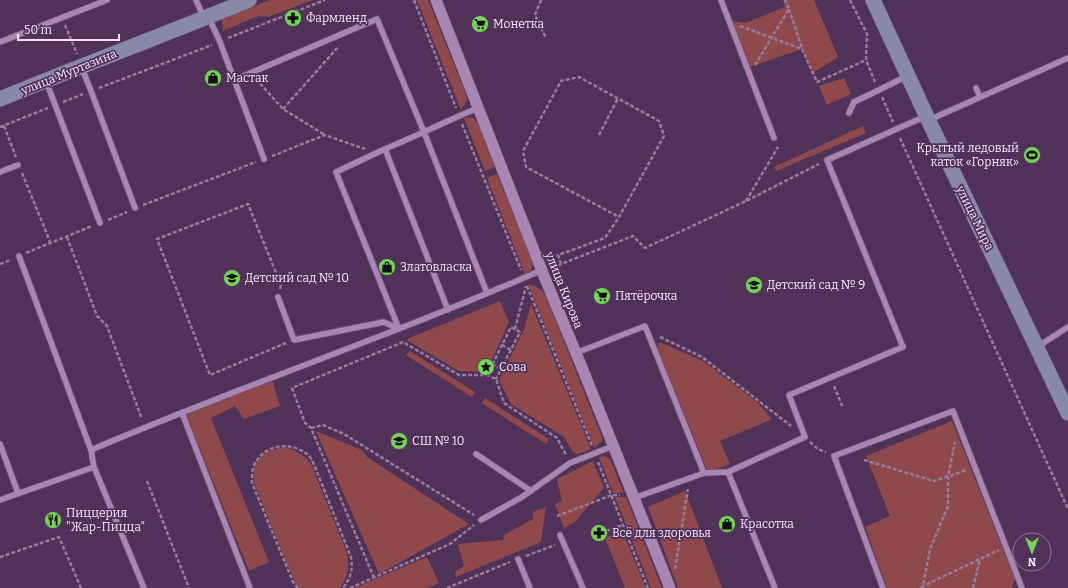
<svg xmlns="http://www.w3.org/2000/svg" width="1068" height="588" viewBox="0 0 1068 588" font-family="Bitter,serif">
  <rect width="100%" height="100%" fill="#503259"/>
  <!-- green -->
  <path fill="#8f484b" d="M270 0H313L268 17 258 16 223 31 222 19Z
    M417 0H428L466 94 467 100 461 110Z
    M783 0H814L838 57 813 73 802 49 750 67 732 21 745 23 785 7Z
    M844 78 851 94 827 105 819 86Z
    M472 117 478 123 495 167 485 171 464 118Z
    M863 126 866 133 776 171 774 167Z
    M497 174 533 262 531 270 525 274 487 178Z
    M528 284C537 286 541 289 546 296L603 440 594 448Z
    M500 301 509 322 486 372 459 371 408 341 407 339Z
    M531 304 591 449 578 454 573 452 564 437 511 404 499 380 524 329Z
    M658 343H662L703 361 756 401 772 419 720 441 730 464 708 472 657 348Z
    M410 351 475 392 472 397 406 355Z
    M272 380 280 406 244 419 235 406 211 418 269 562 249 571 186 414Z
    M485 398 549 439 546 444 482 403Z
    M952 421 1015 579 1012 588H887L865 527 890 516 866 456Z
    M316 431 362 450 367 457 469 524 379 574Z
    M285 447C298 451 302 454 311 464L347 553C350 568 348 575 340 588H300L295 583 254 483C254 479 253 474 254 470 256 454 271 449 285 447Z
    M605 456 610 459 624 493H613L599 457Z
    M593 461 604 488 575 522 564 528 555 504 562 501 557 479Z
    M685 491 722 588H678L648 507Z
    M615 497H626L662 588H651Z
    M546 507 541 542 456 577 455 572 464 566 458 544 503 540 504 535 533 519V512Z
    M622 530 646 588H625L605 538Z
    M427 557 439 583 427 588H354Z"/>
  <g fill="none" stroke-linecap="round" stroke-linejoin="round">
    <!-- lane casing -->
    <g stroke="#6b5172" stroke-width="7">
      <path id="lane" d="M196 0 204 18
        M721 0 774 138
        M209 18 220 42 264 159
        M0 42 107 0
        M81 66 91 91 135 208
        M234 80 377 19 424 132 385 149 448 310
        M46 81 100 223
        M976 88 980 97
        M478 108 459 116 424 132 487 293
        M849 113 854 102 879 90 907 76
        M929 120 1068 58
        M385 149 336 172 399 329
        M0 172 18 165
        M278 297 294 340 384 322 399 329
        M1037 347 1068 327
        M576 353 645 326 704 473
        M182 413 250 588
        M0 444 18 493
        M91 450C240 386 394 335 542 270
        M476 454 531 491
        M94 467 144 588
        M728 472 805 437 789 395 903 347 827 160 926 116
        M634 498 704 473 728 472 775 588
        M0 500 94 467 91 450 19 256
        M481 520 522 497 570 463 613 446
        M560 535 583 588
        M518 559 530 588
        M883 588 834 456 953 411 1022 588"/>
    </g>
    <!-- street casing -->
    <g stroke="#6b5172" stroke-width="12">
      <path id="street" d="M436 0 544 276 583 370 670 588"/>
    </g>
    <!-- secondary casing -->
    <g stroke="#6b5172" stroke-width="16">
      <path id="secondary" d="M873 0 926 115 1068 413
        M0 99C83 65 166 34 249 0"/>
    </g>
    <!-- path -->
    <path stroke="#967c9d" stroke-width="2.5" stroke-dasharray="4 2" stroke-linecap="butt" d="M414 0 456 108
      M541 0 535 15 546 38
      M850 0 867 34 866 60 875 82
      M789 9 802 48
      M527 23 537 20
      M65 25 77 54
      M740 26 802 49 817 82 866 60
      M228 38 325 0
      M755 65 789 9 785 0
      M256 79 283 109 325 135
      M99 88 212 45
      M882 97 893 122
      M63 102 83 94
      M283 109 339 46
      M462 124 521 270
      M4 126 16 157
      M0 127 48 108
      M599 135 618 98
      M900 138 1068 509
      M272 156 325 135 365 149
      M22 173 51 244
      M746 201 778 147
      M143 205 256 162
      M108 220 127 212
      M67 237 97 316 107 326 142 419
      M26 253 92 226
      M0 264 11 260
      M561 264 558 255 605 238 619 217 664 136 659 121 579 77 561 81 523 151 526 167 619 217
      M553 269 561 264 633 236 645 248 746 201 819 164
      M527 286 592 446
      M280 289 281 285 248 204 157 239 210 375 286 343
      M515 329 526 286
      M660 337 702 357 791 426
      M502 345 511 350
      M492 364 501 369
      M487 375 511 327 520 332 496 379
      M834 386 843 408
      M311 428 323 425 344 434 474 515
      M810 442 818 449 826 452
      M864 460 934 481 967 470
      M598 462 648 588
      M147 481 189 588
      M557 516 612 495H620
      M606 531 623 525
      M526 556 555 545
      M0 557 59 537 81 588
      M675 569 688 489
      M374 578 311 428 305 423 292 388 403 342 459 375H487L496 379 504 403 557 438 566 455
      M298 588 293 582 252 483C252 478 252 472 253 468 261 445 289 440 307 454 311 457 313 462 315 467L351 557C353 570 351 577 343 588
      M350 588 450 544 474 525
      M447 588 510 562
      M920 588 923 586 930 549 948 506V477L955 442
      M923 588V586L999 550
      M973 588 980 559"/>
    <!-- lane -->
    <use href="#lane" stroke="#a885b2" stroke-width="5.5"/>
    <!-- street -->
    <use href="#street" stroke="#a885b2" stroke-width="11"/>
    <!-- secondary -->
    <use href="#secondary" stroke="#8889a9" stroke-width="15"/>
  </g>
  <!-- icons -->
  <defs>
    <g id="pharmacy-disc" transform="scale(0.9)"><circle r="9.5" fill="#77d259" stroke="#503259"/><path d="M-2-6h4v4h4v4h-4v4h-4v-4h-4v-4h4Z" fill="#111"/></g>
    <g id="supermarket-disc" transform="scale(0.9)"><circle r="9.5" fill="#77d259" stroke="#503259"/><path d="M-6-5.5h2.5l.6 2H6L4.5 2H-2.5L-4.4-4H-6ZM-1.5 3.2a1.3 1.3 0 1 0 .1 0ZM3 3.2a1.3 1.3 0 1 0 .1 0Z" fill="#111"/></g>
    <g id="shop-disc" transform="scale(0.9)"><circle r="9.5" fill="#77d259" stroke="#503259"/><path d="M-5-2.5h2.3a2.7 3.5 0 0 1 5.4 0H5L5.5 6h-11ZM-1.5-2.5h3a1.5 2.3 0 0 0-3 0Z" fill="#111"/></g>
    <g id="stadium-disc" transform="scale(0.9)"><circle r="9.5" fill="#77d259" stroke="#503259"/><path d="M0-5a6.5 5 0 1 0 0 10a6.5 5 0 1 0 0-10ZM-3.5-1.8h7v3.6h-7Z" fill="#111"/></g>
    <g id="school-disc" transform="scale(0.9)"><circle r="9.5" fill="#77d259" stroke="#503259"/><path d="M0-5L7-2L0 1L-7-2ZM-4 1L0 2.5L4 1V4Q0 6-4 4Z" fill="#111"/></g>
    <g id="sight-disc" transform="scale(0.9)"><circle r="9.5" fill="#77d259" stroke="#503259"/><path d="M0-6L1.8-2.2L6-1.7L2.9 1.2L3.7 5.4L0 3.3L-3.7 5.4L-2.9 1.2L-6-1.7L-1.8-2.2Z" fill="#111"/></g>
    <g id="restaurant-disc" transform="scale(0.9)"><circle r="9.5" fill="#77d259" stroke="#503259"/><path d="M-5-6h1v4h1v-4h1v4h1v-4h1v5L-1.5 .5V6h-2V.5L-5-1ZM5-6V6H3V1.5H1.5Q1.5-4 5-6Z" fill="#111"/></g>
  </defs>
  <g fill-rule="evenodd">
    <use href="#pharmacy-disc" x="293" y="18"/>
    <use href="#supermarket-disc" x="480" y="24"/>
    <use href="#shop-disc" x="213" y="78"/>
    <use href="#stadium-disc" x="1032" y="155"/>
    <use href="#shop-disc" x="387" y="267"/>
    <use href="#school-disc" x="232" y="278"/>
    <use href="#school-disc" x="754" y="285"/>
    <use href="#supermarket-disc" x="602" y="296"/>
    <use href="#sight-disc" x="486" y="367"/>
    <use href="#school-disc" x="399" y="441"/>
    <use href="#restaurant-disc" x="53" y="520"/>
    <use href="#shop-disc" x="727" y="524"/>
    <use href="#pharmacy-disc" x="599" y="533"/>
  </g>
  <g text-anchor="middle" stroke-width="3.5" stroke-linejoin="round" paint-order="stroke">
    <!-- poi labels -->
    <g font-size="12" fill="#f7e4fc" stroke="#503259" text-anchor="start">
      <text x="306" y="22">Фармленд</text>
      <text x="493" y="28">Монетка</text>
      <text x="226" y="82">Мастак</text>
      <text x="1019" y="152" text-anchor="end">Крытый ледовый<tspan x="1019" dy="14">каток «Горняк»</tspan></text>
      <text x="400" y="271">Златовласка</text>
      <text x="245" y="282">Детский сад № 10</text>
      <text x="767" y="289">Детский сад № 9</text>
      <text x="615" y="300">Пятёрочка</text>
      <text x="499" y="371">Сова</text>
      <text x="412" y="445">СШ № 10</text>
      <text x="66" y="517">Пиццерия<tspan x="66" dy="14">"Жар-Пицца"</tspan></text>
      <text x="740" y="528">Красотка</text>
      <text x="612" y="537">Всё для здоровья</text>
    </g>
    <!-- street labels -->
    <g font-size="12" fill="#f7e4fc" stroke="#503259">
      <text transform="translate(69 72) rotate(-22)" y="4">улица Муртазина</text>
      <text transform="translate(975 218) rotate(64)" y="4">улица Мира</text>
      <text transform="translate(564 290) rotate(68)" y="4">улица Кирова</text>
    </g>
  </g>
  <!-- north arrow -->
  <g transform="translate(1032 552) rotate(180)"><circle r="19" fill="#503259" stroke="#93799a"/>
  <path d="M0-3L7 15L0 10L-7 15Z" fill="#77d259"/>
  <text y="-6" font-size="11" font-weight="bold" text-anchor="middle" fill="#f7e4fc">N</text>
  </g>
  <!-- scale -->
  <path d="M18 34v6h101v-6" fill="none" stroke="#f7e4fc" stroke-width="2"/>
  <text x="24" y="34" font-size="12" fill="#f7e4fc" stroke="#503259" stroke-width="3" paint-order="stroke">50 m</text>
</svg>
